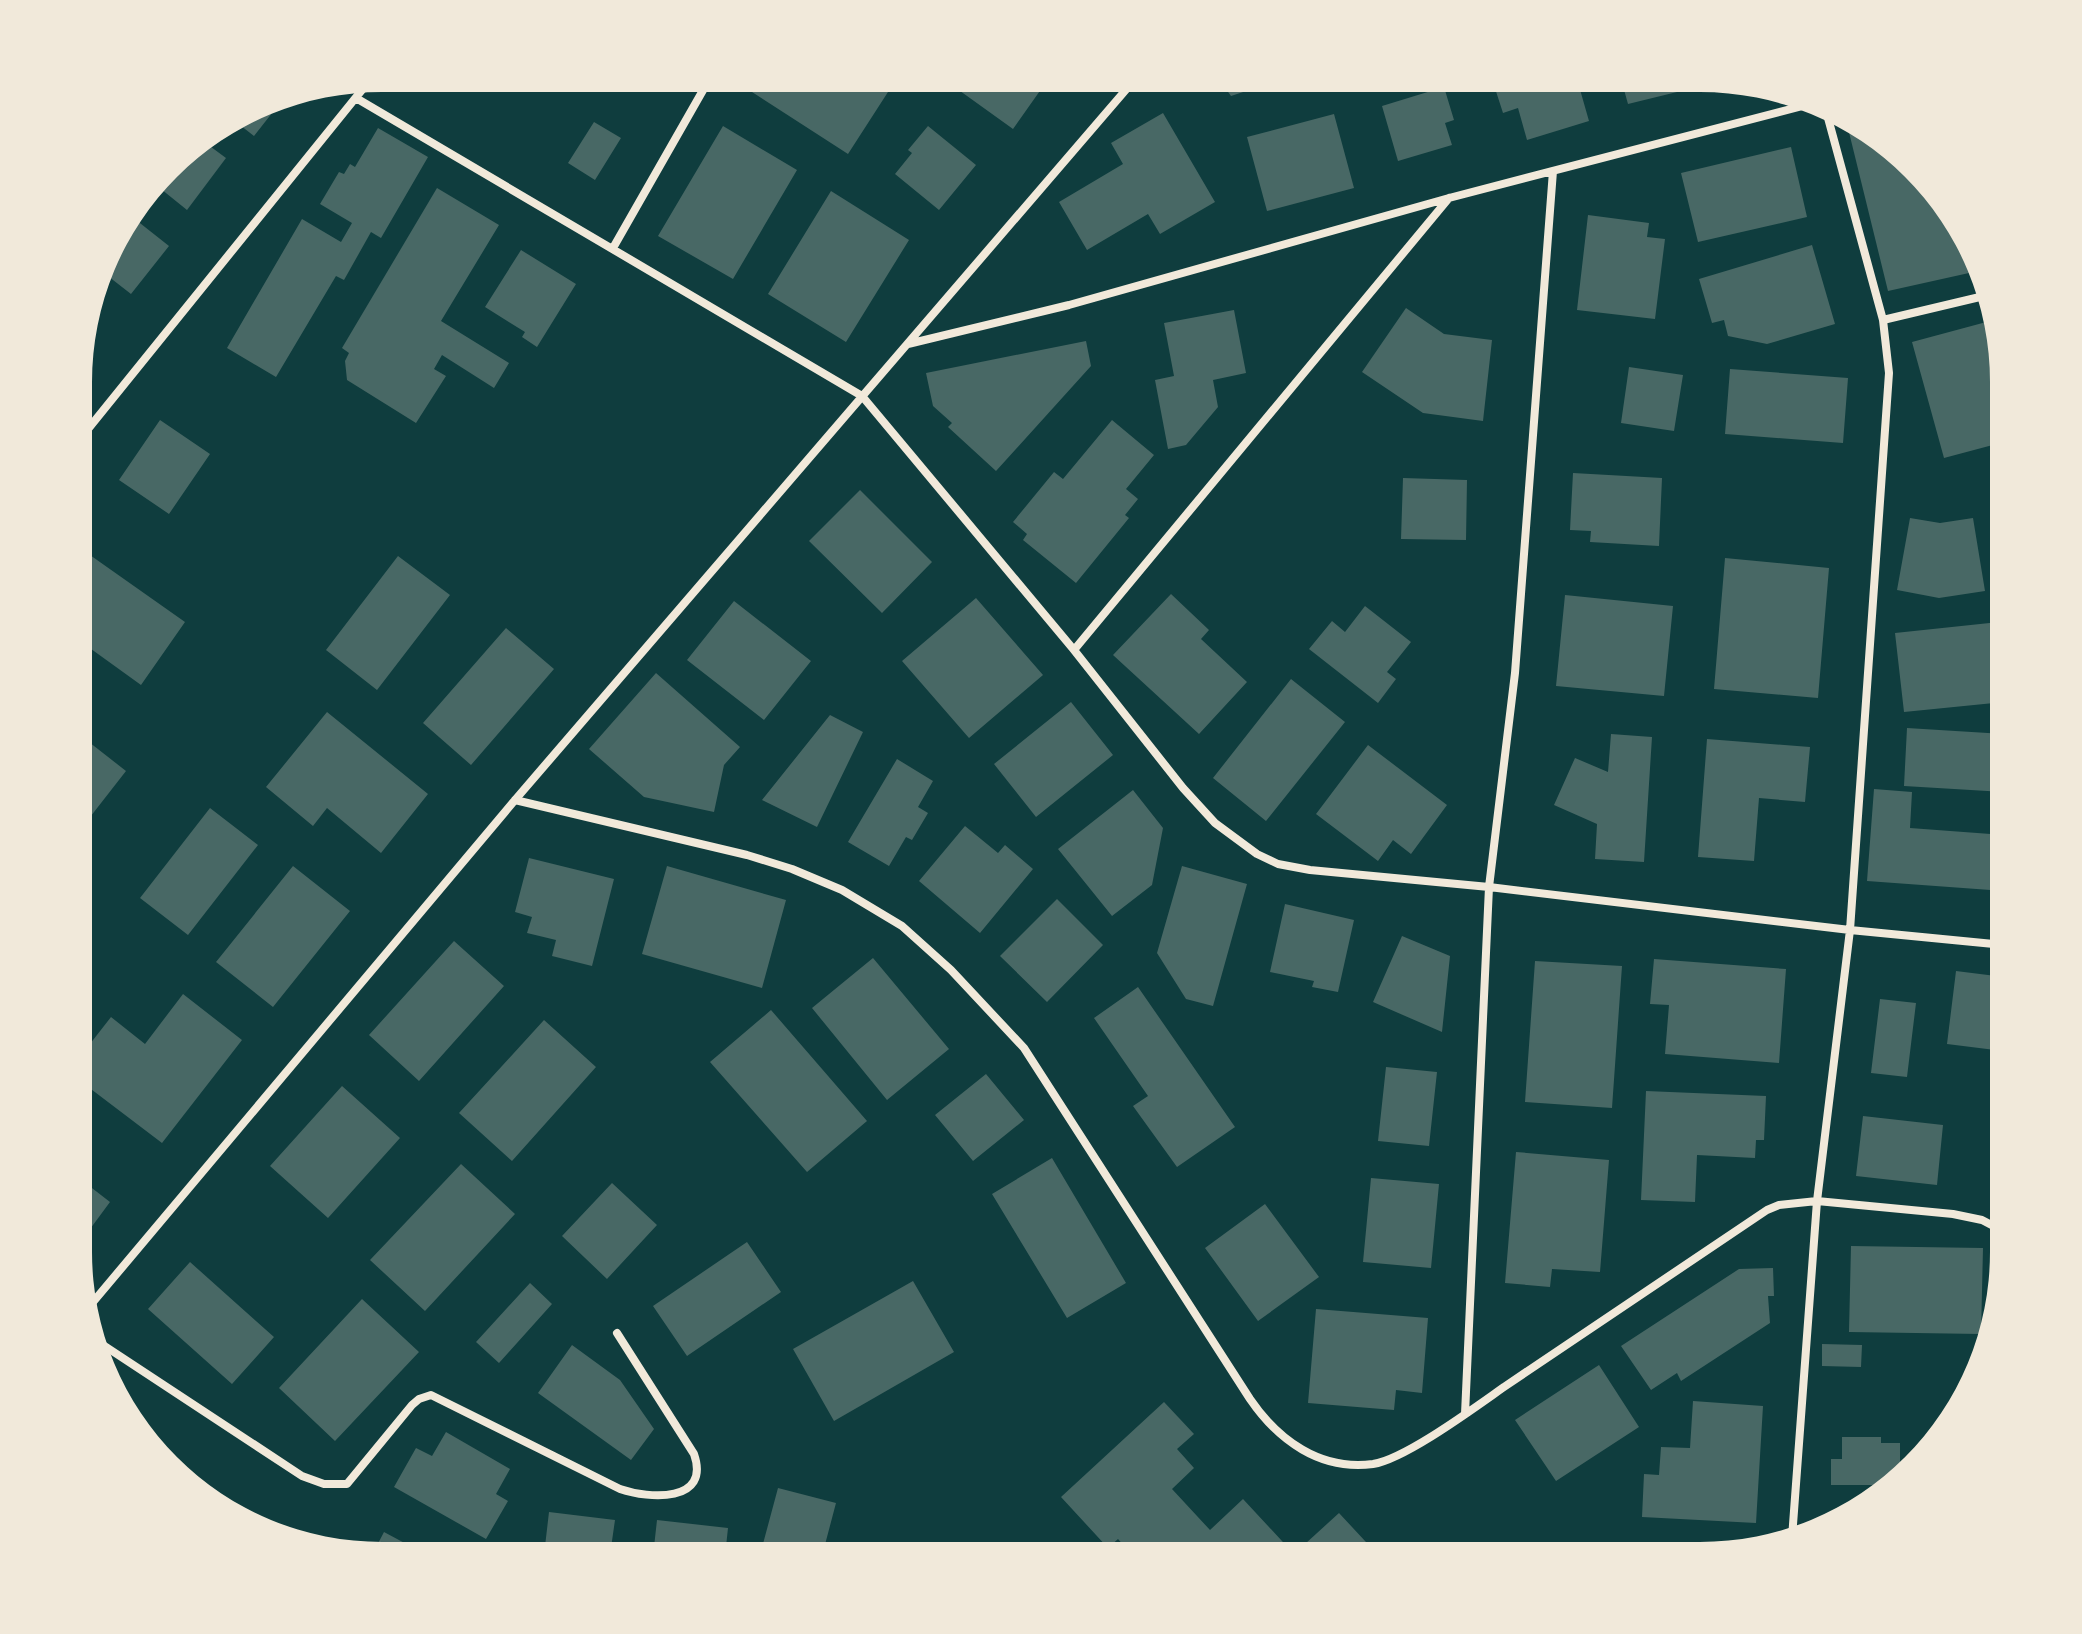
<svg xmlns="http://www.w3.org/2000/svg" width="2082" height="1634" viewBox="0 0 2082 1634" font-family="Lora,serif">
  <rect width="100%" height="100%" fill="#0f3d3e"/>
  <!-- building -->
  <path fill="#486865" d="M761 78H866L888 92 848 154 752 92Z
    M942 78H1049L1013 129Z
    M1218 78H1283V79L1231 96Z
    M1492 79H1577L1589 121 1527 140 1518 108 1503 113Z
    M1621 79H1719L1726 80 1628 104Z
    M1444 87 1454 120 1445 123 1452 145 1398 161 1382 106Z
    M284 94H287L254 136 236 122Z
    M1163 113 1215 202 1160 234 1148 214 1087 250 1059 202 1123 164 1111 143Z
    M1334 114 1354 188 1267 211 1247 137Z
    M1846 120 1901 154 1973 248 1978 271 1888 291Z
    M594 122 621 138 595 180 568 163Z
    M723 126 797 170 733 279 658 236Z
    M928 126 976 165 939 210 895 174 912 153 908 150Z
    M378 128 428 157 381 238 371 232 344 280 336 276 276 377 227 348 302 219 341 242 352 223 320 204 339 172 344 174 350 164 355 167Z
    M203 141 226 158 187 210 156 185 182 153Z
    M1791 147 1807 217 1698 242 1681 173Z
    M437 188 499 225 441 321 509 363 494 388 442 355 434 369 446 376 416 423 347 380 345 361 349 353 342 348Z
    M831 191 909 240 846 342 768 294Z
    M1588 215 1649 223 1647 237 1665 239 1655 319 1577 310Z
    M131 216 169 246 131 294 104 273 119 230Z
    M1812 245 1835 324 1767 344 1728 336 1724 320 1712 323 1699 279Z
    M521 250 576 284 537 347 522 337 525 332 485 307Z
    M1406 308 1444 334 1492 340 1483 421 1423 413 1362 372Z
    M1234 310 1246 373 1213 380 1218 407 1186 445 1168 449 1155 380 1174 376 1164 323Z
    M1990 321 2004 382V442L1944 458 1912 342Z
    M1086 341 1091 366 996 471 948 427 952 423 933 406 926 373Z
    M1629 367 1683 375 1674 431 1621 423Z
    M1730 369 1848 378 1843 443 1725 434Z
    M160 420 210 454 169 514 119 480Z
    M1112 420 1154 455 1126 489 1138 499 1125 515 1129 518 1076 583 1023 540 1027 534 1013 522 1054 472 1063 479Z
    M1573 473 1662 478 1659 546 1590 542 1591 531 1570 530Z
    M1403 478 1467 480 1466 540 1401 539Z
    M860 490 932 562 882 613 809 541Z
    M1910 518 1940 523 1973 518 1985 591 1939 598 1897 590Z
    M80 548 185 622 141 685 80 641Z
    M398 556 450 595 377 690 326 650Z
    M1725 558 1829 568 1818 698 1714 689Z
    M1171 594 1209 630 1201 639 1247 682 1199 734 1113 655Z
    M1565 595 1673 606 1664 696 1556 686Z
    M976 598 1043 675 969 738 902 661Z
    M734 601 811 661 764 720 687 660Z
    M1365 606 1411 642 1387 672 1396 679 1378 703 1309 649 1332 621 1345 632Z
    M1999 622 2004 666V702L1904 712 1895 633Z
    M506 628 554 669 471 765 423 723Z
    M656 673 740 747 724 765 714 812 644 797 589 749Z
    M1291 679 1345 722 1266 821 1213 778Z
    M1071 702 1113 755 1036 817 994 764Z
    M327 712 428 794 381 853 327 808 313 826 266 787Z
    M830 715 863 732 817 827 762 800Z
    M1907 728 2004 734V792L1904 786Z
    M1611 734 1652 737 1644 862 1595 859 1597 824 1554 805 1575 758 1608 772Z
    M80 735 126 771 80 830Z
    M1707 739 1810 747 1805 802 1759 798 1754 861 1698 857Z
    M1368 745 1447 805 1411 854 1393 840 1378 861 1316 814Z
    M897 759 933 781 918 807 928 813 912 840 906 837 889 866 848 842Z
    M1874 789 1912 792 1910 828 2004 835V891L1867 881Z
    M1133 790 1163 828 1152 885 1112 916 1058 849Z
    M210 808 258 845 188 935 140 898Z
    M965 826 998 853 1005 845 1033 869 980 933 919 881Z
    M529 858 614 879 592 966 552 956 556 940 527 933 532 917 515 912Z
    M293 866 350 911 273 1007 216 962Z
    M667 866 786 900 762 988 642 954Z
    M1182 866 1247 884 1213 1006 1186 999 1157 953Z
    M1057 899 1103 945 1047 1002 1000 956Z
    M1285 904 1354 920 1338 992 1312 987 1314 981 1270 972Z
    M1402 936 1450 956 1442 1032 1373 1002Z
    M454 941 504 986 419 1081 369 1035Z
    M873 958 949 1049 887 1100 812 1008Z
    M1654 959 1786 969 1779 1063 1665 1054 1669 1005 1650 1004Z
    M1535 961 1622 966 1612 1108 1525 1102Z
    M1956 971 2004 977 2003 1051 1947 1044Z
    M1138 987 1235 1127 1177 1167 1133 1106 1148 1096 1094 1018Z
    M183 994 242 1040 162 1143 79 1080V1058L111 1017 145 1044Z
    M1880 999 1916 1003 1907 1077 1871 1073Z
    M771 1010 867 1121 807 1172 710 1062Z
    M544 1020 596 1067 512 1161 459 1113Z
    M1386 1067 1437 1072 1429 1146 1378 1141Z
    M986 1074 1024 1120 973 1161 935 1115Z
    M342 1086 400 1138 328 1218 270 1166Z
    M1646 1091 1766 1096 1764 1140H1756L1755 1158 1697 1155 1695 1202 1641 1200Z
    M1863 1116 1943 1125 1937 1185 1856 1176Z
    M1516 1152 1609 1160 1600 1272 1552 1269 1550 1287 1505 1283Z
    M1052 1158 1126 1283 1067 1318 992 1194Z
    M461 1164 515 1214 425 1311 370 1260Z
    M79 1178 110 1202 79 1244Z
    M1371 1178 1439 1184 1431 1268 1363 1262Z
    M612 1183 657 1225 607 1279 562 1236Z
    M1265 1204 1319 1277 1258 1321 1205 1248Z
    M747 1242 781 1292 687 1356 653 1306Z
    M1851 1246 1983 1248 1981 1334 1849 1332Z
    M190 1262 274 1337 232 1384 148 1309Z
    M1773 1268 1774 1296H1768L1770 1323 1681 1381 1677 1373 1651 1390 1621 1346 1739 1269Z
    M913 1281 954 1352 834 1421 793 1349Z
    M530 1283 552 1304 499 1363 476 1342Z
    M362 1299 419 1352 335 1441 279 1388Z
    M1316 1309 1428 1318 1422 1393 1396 1390 1394 1410 1308 1403Z
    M1822 1344 1862 1345 1861 1367 1822 1366Z
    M572 1345 620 1380 654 1429 631 1460 538 1393Z
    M1599 1365 1639 1427 1556 1481 1515 1420Z
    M1693 1401 1763 1406 1756 1523 1642 1517 1644 1474 1659 1475 1661 1447 1690 1448Z
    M1164 1402 1194 1434 1177 1449 1194 1468 1172 1489 1210 1530 1243 1499 1294 1554 1339 1513 1379 1556H1133L1118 1539 1108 1548 1061 1497Z
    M446 1432 510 1469 496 1494 508 1501 486 1539 394 1487 416 1448 432 1456Z
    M1842 1437H1881V1443H1900V1473L1883 1485H1831V1459H1842Z
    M778 1488 836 1503 822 1556 760 1555Z
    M549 1512 615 1520 610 1555H544Z
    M657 1520 728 1528 725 1556H653Z
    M384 1532 427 1555H372Z"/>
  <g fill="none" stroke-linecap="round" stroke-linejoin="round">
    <!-- minor -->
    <path stroke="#f1e9da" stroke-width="8" d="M356 98 862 396 1074 650 1183 788 1215 823 1257 854 1278 864 1310 870 1489 887 1850 930 2004 945
      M613 248 710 78
      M1883 320 1984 296
      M908 344 1069 305 1449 198 1818 102
      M80 439 370 80
      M1074 650 1449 198
      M515 800 747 855 792 869 842 890 902 926 951 970 1024 1048 1250 1399C1278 1440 1320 1471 1373 1464 1405 1459 1474 1408 1504 1387 1592 1328 1680 1269 1767 1210L1779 1205 1817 1201 1953 1214 1982 1220 2003 1231
      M88 1308 515 800 1136 78
      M97 1341 302 1476 324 1484H347L412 1405 419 1399 431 1395 620 1489C649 1499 711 1503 694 1454L617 1333
      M1465 1414 1489 887 1515 673 1553 171
      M1792 1538 1817 1201 1850 930 1889 373 1883 320 1825 107"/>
  </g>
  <!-- crop -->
  <path d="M0 0H2082V1634H0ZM382 92H1700A290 290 0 0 1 1990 382V1252A290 290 0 0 1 1700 1542H382A290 290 0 0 1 92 1252V382A290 290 0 0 1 382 92Z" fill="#f1e9da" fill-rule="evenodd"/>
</svg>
